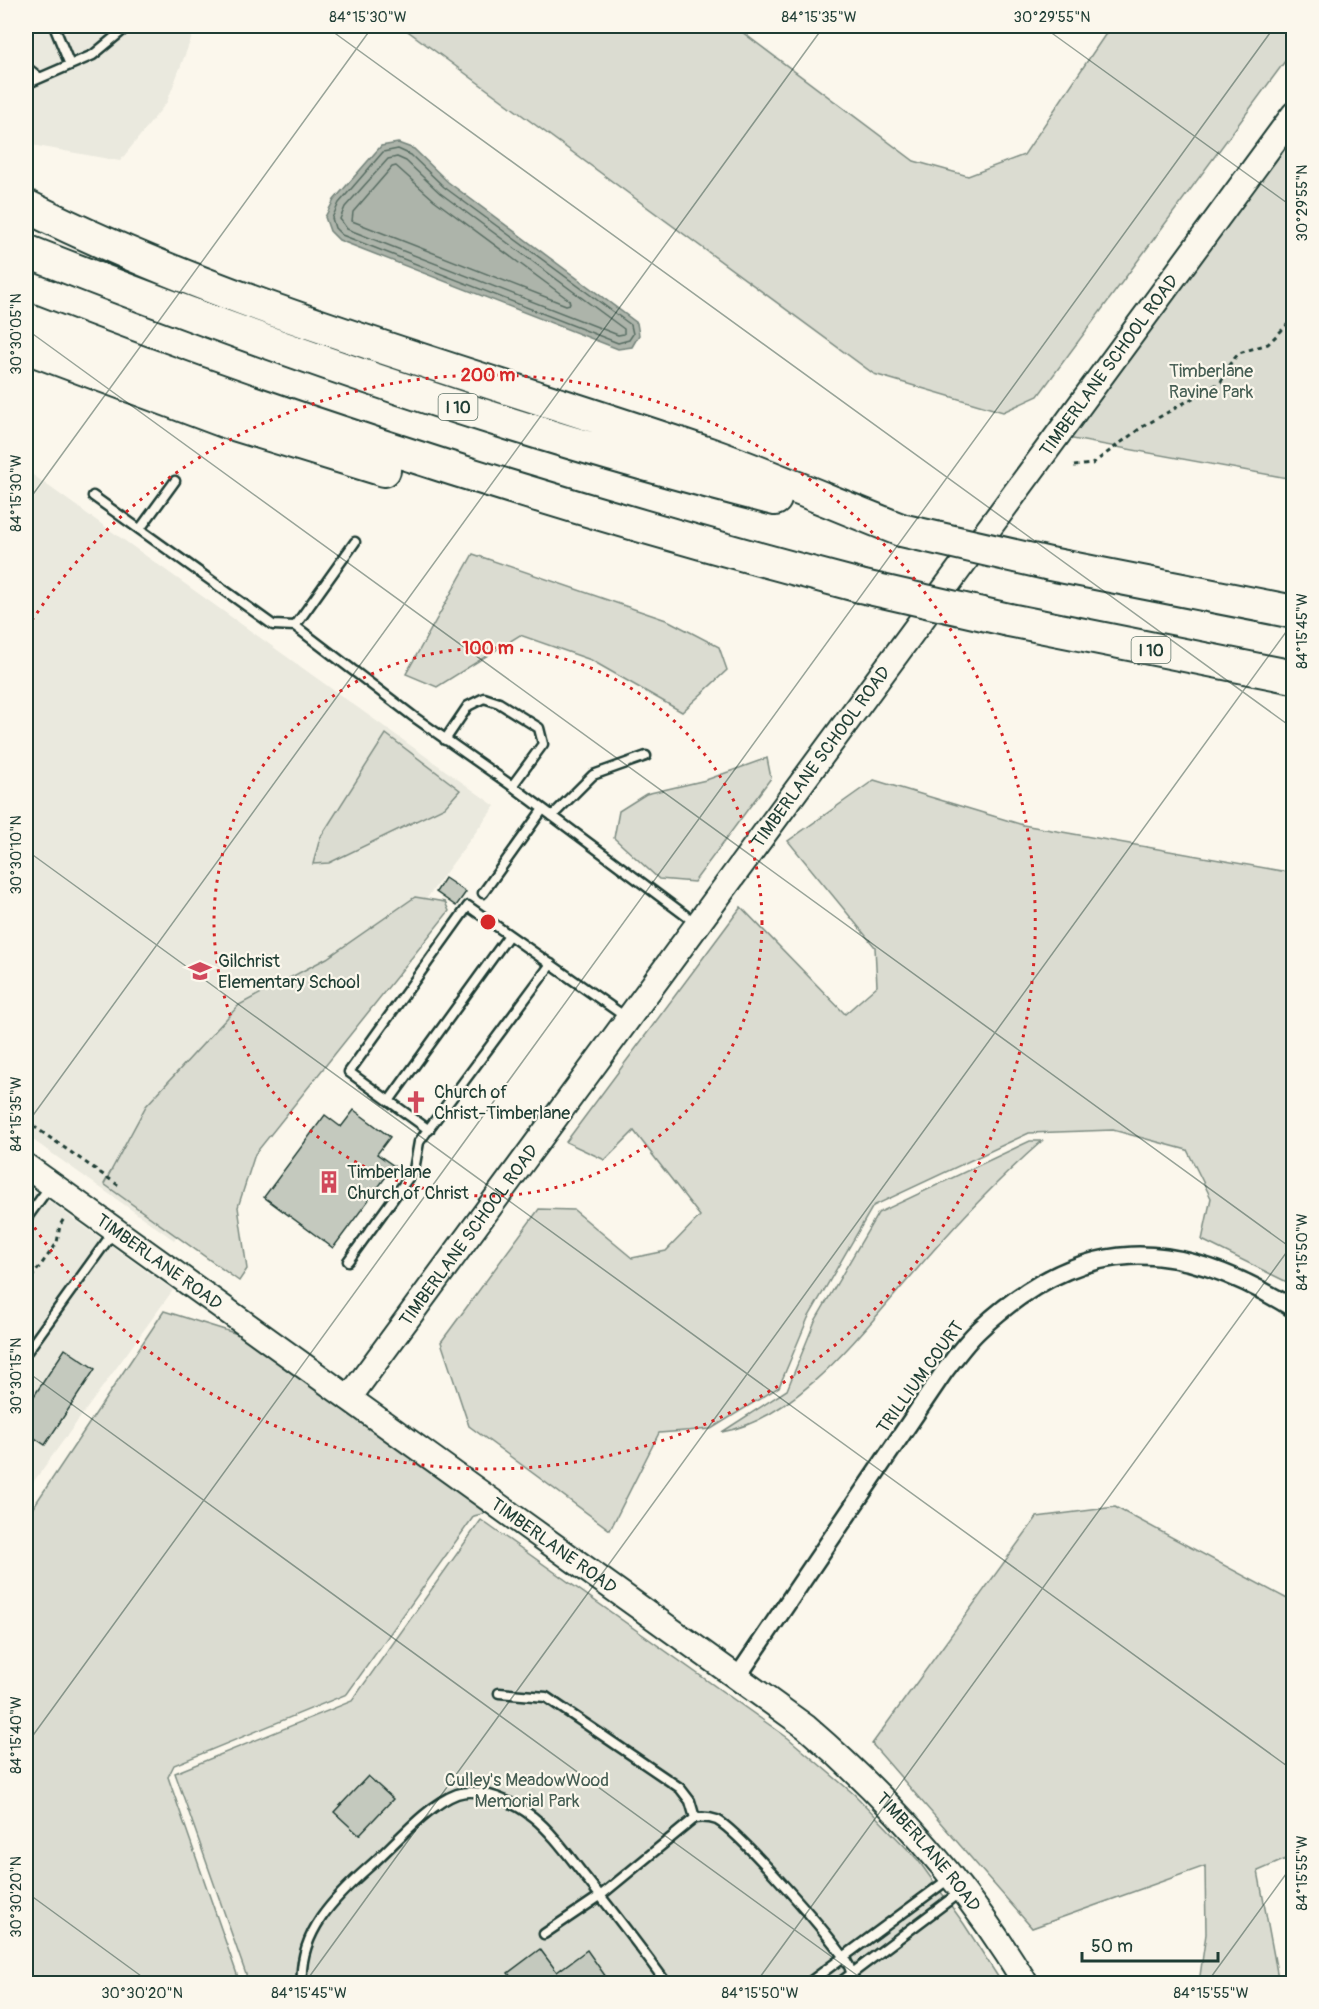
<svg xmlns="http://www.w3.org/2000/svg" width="1319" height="2009" viewBox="0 0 1319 2009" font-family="Pangolin,sans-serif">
  <rect width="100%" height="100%" fill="#fbf7ec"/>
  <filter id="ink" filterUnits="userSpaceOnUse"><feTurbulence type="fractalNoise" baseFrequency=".0167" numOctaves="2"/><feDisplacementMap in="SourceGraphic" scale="12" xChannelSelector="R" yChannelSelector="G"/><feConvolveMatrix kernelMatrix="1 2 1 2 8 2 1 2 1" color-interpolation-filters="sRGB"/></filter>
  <g filter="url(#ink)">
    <!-- built -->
    <path fill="#eae9de" d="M26 26H196L167 102 120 161 26 144Z
      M26 470 495 806 174 1240 26 1135Z
      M26 1185 173 1290 26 1492Z"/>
    <!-- green -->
    <path fill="#dbdcd1" stroke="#7d8c82" stroke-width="1.5" d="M401 26H734L914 161 968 176 1024 155 1111 26H1293L1294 49 1038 396 1003 412 874 374Z
      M1293 138V479L1067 438 1076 420Z
      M473 554 669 621 719 647 727 670 682 712 591 660 520 635 437 687 406 674Z
      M386 734 460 790 445 807 329 863 313 864 320 838Z
      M767 758 771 778 694 882 659 879 614 838 619 811 646 794 706 780Z
      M874 780 1023 825 1293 873V1285L1202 1240 1211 1198 1187 1150 1113 1130 1029 1133 873 1206 808 1318 779 1387 711 1429 659 1433 610 1530 469 1426 441 1342 539 1209 574 1210 632 1258 666 1251 700 1216 634 1131 605 1160 566 1142 741 907 845 1014 877 986 875 947 788 841Z
      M415 897 445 902 449 911 255 1154 238 1207 247 1269 239 1281 104 1184 146 1106 239 1005 327 958Z
      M1030 1141H1042C995 1182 953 1227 912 1275 863 1330 799 1418 722 1432L787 1390 815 1321 878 1213Z
      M164 1311 244 1336 514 1529 511 1530 486 1513 474 1516 347 1694 174 1765 168 1777 240 1983 26 1984V1518Z
      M1115 1507 1293 1602V1856L1258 1871 1279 1983H1199L1206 1934 1205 1866 1032 1928 872 1744 1037 1517Z
      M481 1520 788 1738 855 1795 918 1860 964 1924 1002 1983H249L175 1773 352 1701Z"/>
    <!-- water -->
    <path fill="#adb4aa" stroke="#74847b" stroke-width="1.5" d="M398 143 414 149 448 182 637 323 639 335 632 347 618 349 339 240 330 231 325 217 334 200 381 146Z"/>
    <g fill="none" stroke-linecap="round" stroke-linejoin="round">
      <!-- shore -->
      <path stroke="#586d63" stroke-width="1.5" d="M398 149 411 155 444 187 631 325 633 334 629 340 618 343 342 235 335 228 332 218 339 203 383 152Z
        M397 157 406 161 440 193 624 329V334L618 335 347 229 340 219 345 207 388 159Z
        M396 166 434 200 569 300 570 304 566 305 352 221 353 212 392 167Z"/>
    </g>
    <!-- building -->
    <path fill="#c4c9be" stroke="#1f3d34" stroke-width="1.5" d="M445 878 466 892 456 906 436 892Z
      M354 1110 390 1137 377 1154 394 1166 333 1248 264 1197 325 1115 341 1127Z
      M65 1349 95 1369 45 1445 26 1432V1408Z
      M368 1776 393 1799 359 1835 334 1812Z
      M540 1949 557 1972 587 1950 606 1977 607 1984H516L508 1973Z"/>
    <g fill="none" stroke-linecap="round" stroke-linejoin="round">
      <!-- lane casing -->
      <g stroke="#1f3d34" stroke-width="13">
        <path id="lane" d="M54 26 70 65
          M26 67 40 78
          M26 84 93 55 128 26
          M93 496 273 625 295 626 414 717 515 788 697 924
          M140 529 175 481
          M295 626 355 542
          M445 740 468 706 484 698 499 703 539 728 543 744 512 786
          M552 816 593 775 646 756
          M483 893 543 809
          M389 1101 509 935
          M429 1130 349 1072 468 906 627 1018
          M26 1219 50 1186
          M348 1261 414 1170 419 1142 551 964
          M26 1353 114 1231
          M499 1693 546 1697 680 1788 690 1801 695 1818
          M544 1934 600 1896 695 1818C702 1817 709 1817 717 1820 739 1832 837 1942 849 1966 851 1972 853 1978 855 1984
          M302 1984C298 1933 335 1897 370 1866 394 1845 427 1805 457 1794 480 1786 515 1803 533 1817 554 1834 570 1858 587 1879 614 1913 641 1948 667 1984
          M807 1984 950 1878
          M838 1984 960 1892"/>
      </g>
      <!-- street casing -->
      <g stroke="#1f3d34" stroke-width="21">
        <path id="street" d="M738 1676 944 1372C955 1358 966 1342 979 1330 1082 1233 1177 1236 1294 1309"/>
      </g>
      <!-- secondary casing -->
      <g stroke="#1f3d34" stroke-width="28">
        <g id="secondary">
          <path id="s1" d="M26 1166 806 1727C893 1802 967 1885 1026 1984"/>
          <path id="s2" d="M349 1398 1294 114"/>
        </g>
      </g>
      <!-- highway casing -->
      <g stroke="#1f3d34" stroke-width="36">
        <path id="highway" d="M26 206C243 314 480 375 709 454 774 477 837 505 901 530
          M26 251C270 347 520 435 775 499
          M26 319C299 425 576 512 860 586
          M26 347 224 421 384 470
          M1050 564 1294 612
          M1009 620 1294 677"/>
      </g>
      <!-- path -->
      <path stroke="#1f3d34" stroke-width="3" stroke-dasharray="4.5 4.5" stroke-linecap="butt" d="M1074 466 1092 464 1142 427 1221 382 1229 365 1239 353 1268 344 1294 318
        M26 1121 118 1185
        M26 1285 57 1243 60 1225 65 1217"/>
      <!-- lane -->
      <use href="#lane" stroke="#fbf7ec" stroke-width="8"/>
      <!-- street -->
      <use href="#street" stroke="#fbf7ec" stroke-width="16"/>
      <!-- secondary -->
      <use href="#secondary" stroke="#fbf7ec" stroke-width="24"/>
      <!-- highway -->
      <use href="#highway" stroke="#fbf7ec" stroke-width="32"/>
      <!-- highway-bridge casing -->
      <g stroke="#1f3d34" stroke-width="36" stroke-linecap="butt">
        <path id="highway-bridge" d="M901 530 1050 564
          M860 586 1009 620"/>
      </g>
      <!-- highway-bridge -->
      <use href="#highway-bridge" stroke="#fbf7ec" stroke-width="32"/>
    </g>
  </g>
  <!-- ticks -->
  <path fill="none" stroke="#1f3d34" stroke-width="1.5" stroke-opacity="0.45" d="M325 26 1294 729M1042 26 1294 208M26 329 1294 1250M26 504 373 26M26 850 1294 1771M26 1125 824 26M26 1371 869 1984M26 1745 1275 26M26 1892 152 1984M304 1984 1294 621M755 1984 1294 1242M1206 1984 1294 1863"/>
  <!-- distance rings -->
  <g fill="none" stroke="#d62828" stroke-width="3" stroke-dasharray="3 6">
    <circle cx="488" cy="922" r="274"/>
    <path d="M27 628A547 547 0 1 1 27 1216"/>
  </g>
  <!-- icons -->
  <defs>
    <g id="school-bare" transform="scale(1.8)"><path d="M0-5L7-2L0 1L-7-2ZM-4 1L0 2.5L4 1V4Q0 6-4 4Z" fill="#d1495b" stroke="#fbf7ec" stroke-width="2.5" paint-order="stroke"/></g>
    <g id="church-bare" transform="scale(1.8)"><path d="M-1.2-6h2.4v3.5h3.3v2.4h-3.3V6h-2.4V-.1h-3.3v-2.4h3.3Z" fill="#d1495b" stroke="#fbf7ec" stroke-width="2.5" paint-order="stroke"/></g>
    <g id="building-bare" transform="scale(1.8)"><path d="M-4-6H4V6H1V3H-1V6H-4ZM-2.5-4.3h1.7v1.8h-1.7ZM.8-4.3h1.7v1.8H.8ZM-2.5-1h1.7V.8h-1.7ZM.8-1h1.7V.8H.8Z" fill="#d1495b" stroke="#fbf7ec" stroke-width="2.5" paint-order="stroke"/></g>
  </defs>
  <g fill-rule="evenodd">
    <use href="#school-bare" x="200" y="971"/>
    <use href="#church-bare" x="416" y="1102"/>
    <use href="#building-bare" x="329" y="1182"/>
  </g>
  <g text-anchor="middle" stroke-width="4.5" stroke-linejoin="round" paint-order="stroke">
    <!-- shield labels -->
    <g fill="#fbf7ec" stroke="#61756b" stroke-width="1.5">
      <rect x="438.5" y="394" width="39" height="26" rx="4.5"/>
      <rect x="1131.5" y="637" width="39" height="26" rx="4.5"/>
    </g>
    <g font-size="16" font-weight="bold" fill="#1f3d34">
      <text x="458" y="413">I 10</text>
      <text x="1151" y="656">I 10</text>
    </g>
    <!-- street labels -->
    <g font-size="18" fill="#1f3d34" stroke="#fbf7ec">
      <text dy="6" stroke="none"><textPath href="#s2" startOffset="1282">TIMBERLANE SCHOOL ROAD</textPath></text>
      <text dy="6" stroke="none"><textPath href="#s2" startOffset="796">TIMBERLANE SCHOOL ROAD</textPath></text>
      <text dy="6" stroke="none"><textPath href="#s2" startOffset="202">TIMBERLANE SCHOOL ROAD</textPath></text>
      <text dy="6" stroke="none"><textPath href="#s1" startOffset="164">TIMBERLANE ROAD</textPath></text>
      <text transform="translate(920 1377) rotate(-54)" y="6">TRILLIUM COURT</text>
      <text dy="6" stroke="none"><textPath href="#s1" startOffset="650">TIMBERLANE ROAD</textPath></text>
      <text dy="6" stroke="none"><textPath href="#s1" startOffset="1136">TIMBERLANE ROAD</textPath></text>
    </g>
    <!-- park labels -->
    <g font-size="18" fill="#455d53" stroke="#fbf7ec">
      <text x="1211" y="377">Timberlane<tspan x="1211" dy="21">Ravine Park</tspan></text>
      <text x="527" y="1786">Culley's MeadowWood<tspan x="527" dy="21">Memorial Park</tspan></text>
    </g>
    <!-- poi labels -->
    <g font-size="18" fill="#1f3d34" stroke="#fbf7ec" text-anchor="start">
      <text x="218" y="967">Gilchrist<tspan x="218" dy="21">Elementary School</tspan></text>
      <text x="434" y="1098">Church of<tspan x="434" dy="21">Christ-Timberlane</tspan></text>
      <text x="347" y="1178">Timberlane<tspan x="347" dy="21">Church of Christ</tspan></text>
    </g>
  </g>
  <circle cx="488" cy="922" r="9" fill="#d62828" stroke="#fbf7ec" stroke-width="3"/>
  <g font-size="18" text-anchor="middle" font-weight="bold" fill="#d62828" stroke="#fbf7ec" stroke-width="4.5" stroke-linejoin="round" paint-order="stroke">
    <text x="488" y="381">200 m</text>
    <text x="488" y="654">100 m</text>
  </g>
  <!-- margin -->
  <rect width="1319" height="2009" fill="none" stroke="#fbf7ec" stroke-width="66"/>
  <!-- scale -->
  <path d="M1082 1952v9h136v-9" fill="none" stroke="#1f3d34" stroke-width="3"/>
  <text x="1091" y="1952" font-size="18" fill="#1f3d34" stroke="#fbf7ec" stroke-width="4.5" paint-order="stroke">50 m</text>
  <rect x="33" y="33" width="1253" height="1943" fill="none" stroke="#1f3d34" stroke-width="2"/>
  <g font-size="15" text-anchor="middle" fill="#1f3d34">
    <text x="368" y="22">84°15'30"W</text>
    <text x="819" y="22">84°15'35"W</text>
    <text x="1052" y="22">30°29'55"N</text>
    <text transform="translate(1302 203) rotate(-90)" y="5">30°29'55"N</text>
    <text transform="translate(16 334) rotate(-90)" y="5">30°30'05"N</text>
    <text transform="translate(16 493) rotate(-90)" y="5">84°15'30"W</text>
    <text transform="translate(1302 631) rotate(-90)" y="5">84°15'45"W</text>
    <text transform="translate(16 855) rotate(-90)" y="5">30°30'10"N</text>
    <text transform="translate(16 1114) rotate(-90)" y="5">84°15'35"W</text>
    <text transform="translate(1302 1252) rotate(-90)" y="5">84°15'50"W</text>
    <text transform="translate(16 1376) rotate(-90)" y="5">30°30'15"N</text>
    <text transform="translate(16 1735) rotate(-90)" y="5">84°15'40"W</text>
    <text transform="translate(1302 1873) rotate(-90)" y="5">84°15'55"W</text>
    <text transform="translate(16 1897) rotate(-90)" y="5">30°30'20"N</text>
    <text x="142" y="1998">30°30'20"N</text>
    <text x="309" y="1998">84°15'45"W</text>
    <text x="760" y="1998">84°15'50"W</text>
    <text x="1211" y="1998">84°15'55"W</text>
  </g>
</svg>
